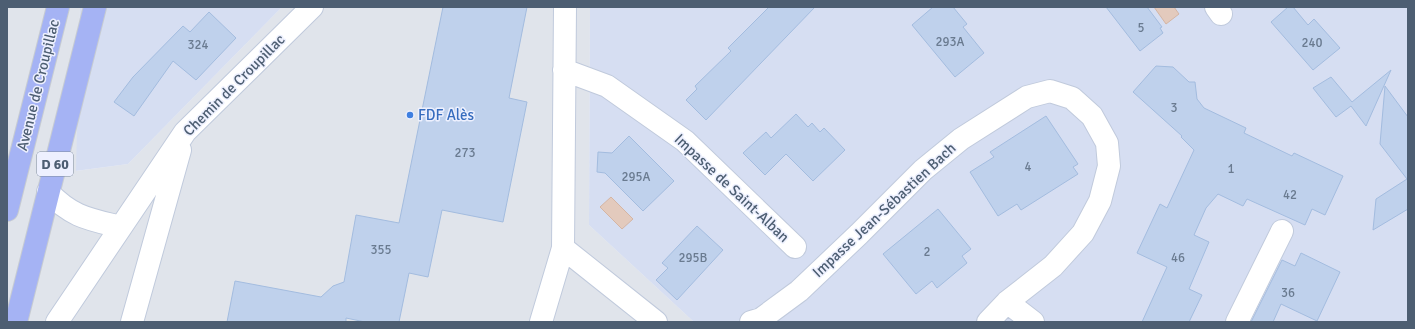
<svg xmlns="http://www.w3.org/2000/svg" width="1415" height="329" viewBox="0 0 1415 329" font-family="Signika,sans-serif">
  <rect width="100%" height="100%" fill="#e7ebfb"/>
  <!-- residential -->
  <path fill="#d6def2" d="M80 7H282L128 164 75 171Z
    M590 7H1408V322H694L589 225Z"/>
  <!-- industrial -->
  <path fill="#e0e4eb" d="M7 7H80L76 171 128 164 282 7H590L589 225 694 322H7Z"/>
  <!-- water -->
  <path fill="#e3cabd" stroke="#d4b5a4" d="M1154 7H1174L1179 14 1166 24Z
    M611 197 633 219 622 229 600 207Z"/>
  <!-- building -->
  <path fill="#bfd1ec" stroke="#a3bcdf" d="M443 7H527L509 98 527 102 503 222 442 210 428 277 409 273 399 322H365L346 318V322H227L235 281 321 297 333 286 344 282 356 215 399 223Z
    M769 7H815L706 120 686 100 697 89 695 86 731 51 728 48Z
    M933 7H953L967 24 963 27 984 53 955 77 912 25Z
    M1106 7H1147L1162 27 1160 28 1163 33 1140 51Z
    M1288 7H1293L1308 25 1314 19 1340 48 1313 70 1271 22Z
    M209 12 236 38 196 80 173 61 134 116 114 102 133 77 183 26 190 32Z
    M1156 66 1173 67 1189 82H1195L1197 99 1204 108 1246 128 1244 133 1292 156 1294 153 1343 176 1325 215 1312 209 1305 225 1247 199 1243 206 1218 194 1206 208 1194 235 1209 242 1189 289 1202 295 1189 322H1142L1167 267 1137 253 1160 204 1167 208 1194 150 1181 137 1182 136 1133 92Z
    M1391 70 1366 126 1351 106 1336 117 1313 88 1331 77 1352 102Z
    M1385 86 1408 117V209L1373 230 1376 199 1407 179 1380 144Z
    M796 114 808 127 812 123 820 132 824 128 845 150 813 181 786 154 765 175 743 153 766 132 771 138Z
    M1046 116 1078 164 1073 167 1078 174 1021 210 1017 204 998 216 970 172 994 157 990 152Z
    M629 136 674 181 643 211 605 173 597 172 598 152 612 153Z
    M938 209 971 249 962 256 967 263 937 288 932 281 916 294 883 254Z
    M697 226 723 250 677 300 656 280 668 268 662 263Z
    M1301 253 1340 272 1317 321 1281 304 1273 322H1251L1282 260 1295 266Z"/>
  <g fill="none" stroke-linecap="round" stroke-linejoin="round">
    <!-- minor casing -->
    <g stroke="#c0cadc" stroke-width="24">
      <path id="minor" d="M1216 7 1221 14
        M564 70 607 86 685 141 795 247
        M48 192C72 217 88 219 121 227L57 322
        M121 227 185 132 312 7
        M563 248 656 322
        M1007 302 1033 322
        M132 322 180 150
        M541 322 563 248 565 7
        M751 322 761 319 799 291 859 234 923 170 961 139 1027 97 1050 91 1072 98 1092 116 1107 143 1109 166 1100 201 1083 233 1053 266 1007 302 988 322
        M1237 322 1282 231"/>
    </g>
    <!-- major casing -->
    <g stroke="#c6cbd2" stroke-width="24">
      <path id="major" d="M7 210 58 7
        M16 322 95 7"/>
    </g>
    <!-- minor -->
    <use href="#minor" stroke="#fff" stroke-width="22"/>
    <!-- major -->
    <use href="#major" stroke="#a5b3f4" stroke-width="22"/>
  </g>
  <!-- markers -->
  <circle fill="#3f7fe0" stroke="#edf0fe" stroke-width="1.5" cx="410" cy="115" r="4"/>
  <g text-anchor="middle" stroke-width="3" stroke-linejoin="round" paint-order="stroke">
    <!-- number labels -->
    <g font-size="13" fill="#6a7b90">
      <text x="1141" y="32">5</text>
      <text x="950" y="46">293A</text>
      <text x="1312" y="47">240</text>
      <text x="198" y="49">324</text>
      <text x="1174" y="112">3</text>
      <text x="465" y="157">273</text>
      <text x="1028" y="171">4</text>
      <text x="1231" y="173">1</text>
      <text x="636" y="181">295A</text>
      <text x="1290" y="199">42</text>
      <text x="381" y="254">355</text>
      <text x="927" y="256">2</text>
      <text x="693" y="262">295B</text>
      <text x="1178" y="262">46</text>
      <text x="1288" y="297">36</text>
    </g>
    <!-- shield labels -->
    <rect fill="#edf0fe" stroke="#7d8a9c" stroke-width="1" x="37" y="152" width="36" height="24" rx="3"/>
    <g font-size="14" font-weight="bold" fill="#4d5e72">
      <text x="55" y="169">D 60</text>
    </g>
    <!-- street labels -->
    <g font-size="15" fill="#4d5e72" stroke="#edf0fe">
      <text transform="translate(38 85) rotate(-76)" y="5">Avenue de Croupillac</text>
      <text transform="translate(234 85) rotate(-45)" y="5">Chemin de Croupillac</text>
      <text transform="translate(732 188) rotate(43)" y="5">Impasse de Saint-Alban</text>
      <text transform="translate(884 210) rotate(-43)" y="5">Impasse Jean-Sébastien Bach</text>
    </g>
    <!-- shop labels -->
    <g font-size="15" fill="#366cbe" stroke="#edf0fe" text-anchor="start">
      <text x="418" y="120">FDF Alès</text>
    </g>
  </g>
  <!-- border -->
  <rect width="1415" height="329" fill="none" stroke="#4d5e72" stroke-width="16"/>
</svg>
